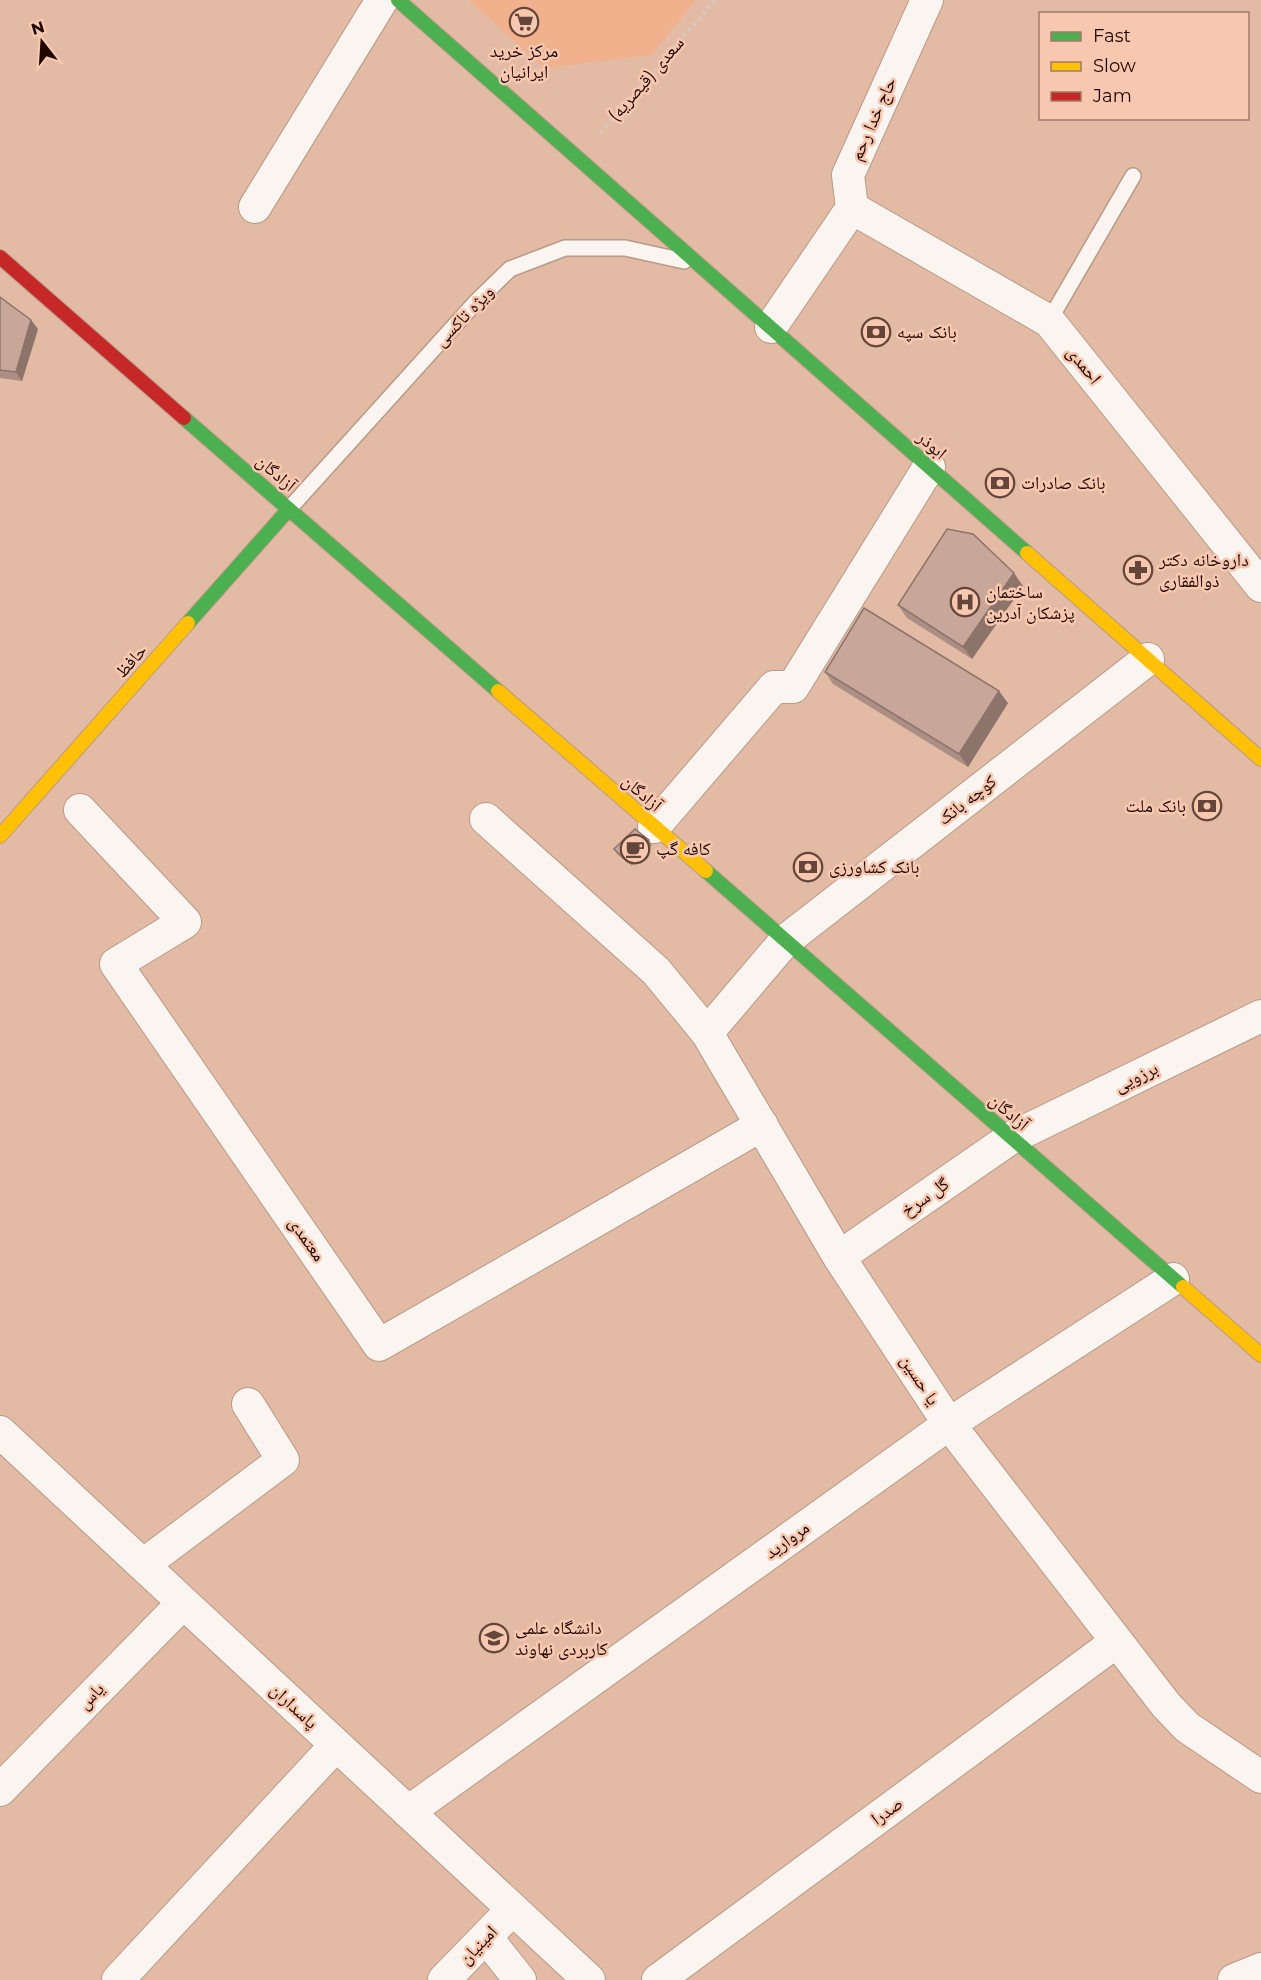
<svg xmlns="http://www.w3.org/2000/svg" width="1261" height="1980" viewBox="0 0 1261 1980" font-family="Montserrat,'Noto Naskh Arabic',sans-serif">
  <rect width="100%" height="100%" fill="#e3bba4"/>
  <!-- built -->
  <path fill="#f0b18c" d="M469 0H696L651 55 544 68Z"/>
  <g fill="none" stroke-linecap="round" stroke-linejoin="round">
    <!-- lane casing -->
    <g stroke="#b99987" stroke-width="18">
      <path id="lane" d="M1049 321 1133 176
        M289 509 475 303 510 269 565 248H625L684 261"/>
    </g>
    <!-- street casing -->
    <g stroke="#b99987" stroke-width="34">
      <path id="street" d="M255 207 382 0
        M852 208 1049 321 1261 586
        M771 327 852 208 848 175 927 0
        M1148 659 785 941 707 1033 839 1257 949 1424 1166 1705 1187 1727 1261 1777
        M80 810 185 922 116 964 379 1345 762 1125
        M486 819 656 971 707 1033
        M654 827 774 687H793L929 467
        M839 1257 1011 1138 1261 1016
        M0 1432 589 1980
        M143 1565 283 1460 248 1404
        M0 1790 183 1603
        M408 1812 949 1424 1173 1279
        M486 1937 520 1980
        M118 1980 336 1745
        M444 1980 512 1910
        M658 1980 1116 1642
        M1234 1980 1261 1969"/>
    </g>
    <!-- fast casing -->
    <g stroke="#b99987" stroke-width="16">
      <path id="fast" d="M398 0 1027 553
        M184 418 498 691
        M188 623 289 509
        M706 871 1183 1287"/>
    </g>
    <!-- slow casing -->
    <g stroke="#b99987" stroke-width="16">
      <path id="slow" d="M1027 553 1261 759
        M498 691 706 871
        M0 836 188 623
        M1183 1287 1261 1355"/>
    </g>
    <!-- jam casing -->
    <g stroke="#b99987" stroke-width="16">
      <path id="jam" d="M0 257 184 418"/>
    </g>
    <!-- path -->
    <path stroke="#d5c9c2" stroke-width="4" stroke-dasharray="3 4.5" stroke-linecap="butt" d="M600 133 715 0"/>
    <!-- lane -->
    <use href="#lane" stroke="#fbf5f1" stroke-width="15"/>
    <!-- street -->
    <use href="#street" stroke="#fbf5f1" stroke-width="32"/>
    <!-- fast -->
    <use href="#fast" stroke="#4caf50" stroke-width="14"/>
    <!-- slow -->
    <use href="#slow" stroke="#ffc107" stroke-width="14"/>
    <!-- jam -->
    <use href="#jam" stroke="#c62828" stroke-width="14"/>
  </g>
  <!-- wall -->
  <path fill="#ac8f84" d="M0 297 38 329 22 381 0 378Z
    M1023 586 972 659 907 618 898 605Z
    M825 672 1008 703 968 767 833 684Z
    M649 840 652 845 632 866 617 854 614 849Z"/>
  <!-- shaded-wall -->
  <path fill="#8c746b" d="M31 320 38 329 22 381 16 372Z
    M1014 573 1023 586 972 659 963 647Z
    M999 691 1008 703 968 767 959 754Z"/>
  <!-- building -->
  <path fill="#c8a699" stroke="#8c746b" stroke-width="1.5" d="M0 297 31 320 16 372 0 370Z
    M947 529 973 534 1014 573 963 647 898 605Z
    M864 608 999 691 959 754 825 672Z
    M635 829 649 840 628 862 614 849Z"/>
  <!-- icons -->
  <defs>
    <g id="supermarket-ring" transform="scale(1.5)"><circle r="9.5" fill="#f7c8af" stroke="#644539" stroke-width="1.5"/><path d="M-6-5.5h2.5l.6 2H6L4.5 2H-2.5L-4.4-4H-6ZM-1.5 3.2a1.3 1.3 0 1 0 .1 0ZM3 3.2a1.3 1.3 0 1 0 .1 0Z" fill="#644539"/></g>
    <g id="bank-ring" transform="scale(1.5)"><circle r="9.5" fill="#f7c8af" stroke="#644539" stroke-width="1.5"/><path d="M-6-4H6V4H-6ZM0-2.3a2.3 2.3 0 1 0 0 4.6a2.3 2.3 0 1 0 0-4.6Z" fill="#644539"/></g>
    <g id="pharmacy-ring" transform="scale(1.5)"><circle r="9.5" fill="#f7c8af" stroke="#644539" stroke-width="1.5"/><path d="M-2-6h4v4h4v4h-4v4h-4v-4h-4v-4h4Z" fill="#644539"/></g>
    <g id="hospital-ring" transform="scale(1.5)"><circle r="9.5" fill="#f7c8af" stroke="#644539" stroke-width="1.5"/><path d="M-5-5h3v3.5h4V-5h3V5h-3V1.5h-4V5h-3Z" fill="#644539"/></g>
    <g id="cafe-ring" transform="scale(1.5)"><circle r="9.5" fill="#f7c8af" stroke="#644539" stroke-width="1.5"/><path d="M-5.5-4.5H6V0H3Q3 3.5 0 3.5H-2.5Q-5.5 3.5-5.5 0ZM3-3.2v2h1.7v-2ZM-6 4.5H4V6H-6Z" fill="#644539"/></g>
    <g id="university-ring" transform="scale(1.5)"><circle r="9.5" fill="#f7c8af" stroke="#644539" stroke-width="1.5"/><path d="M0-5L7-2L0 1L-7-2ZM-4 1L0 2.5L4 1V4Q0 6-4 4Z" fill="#644539"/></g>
  </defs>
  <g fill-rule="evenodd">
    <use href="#supermarket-ring" x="524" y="22"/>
    <use href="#bank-ring" x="876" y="332"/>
    <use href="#bank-ring" x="1000" y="483"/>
    <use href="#pharmacy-ring" x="1138" y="570"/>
    <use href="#hospital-ring" x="965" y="602"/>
    <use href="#bank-ring" x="1207" y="806"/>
    <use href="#cafe-ring" x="635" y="849"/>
    <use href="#bank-ring" x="808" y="867"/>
    <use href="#university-ring" x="494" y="1638"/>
  </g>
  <g text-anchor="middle" stroke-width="5" stroke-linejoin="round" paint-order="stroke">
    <!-- poi labels -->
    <g font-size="18" fill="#1f0500" stroke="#f7c8af" text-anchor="start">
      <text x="524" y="57" text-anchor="middle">مرکز خرید<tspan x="524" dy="21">ایرانیان</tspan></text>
      <text x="897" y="338">بانک سپه</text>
      <text x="1021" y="489">بانک صادرات</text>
      <text x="1159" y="566">داروخانه دکتر<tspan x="1159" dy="21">ذوالفقاری</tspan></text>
      <text x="986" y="598">ساختمان<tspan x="986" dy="21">پزشکان آدرین</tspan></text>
      <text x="1186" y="812" text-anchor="end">بانک ملت</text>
      <text x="656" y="855">کافه گپ</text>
      <text x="829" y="873">بانک کشاورزی</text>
      <text x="515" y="1634">دانشگاه علمی<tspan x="515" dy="21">کاربردی نهاوند</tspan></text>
    </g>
    <!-- street labels -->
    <g font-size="18" fill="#1f0500" stroke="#f7c8af">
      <text transform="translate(646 79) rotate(-49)" y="6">سعدی (قیصریه)</text>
      <text transform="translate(873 119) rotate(-66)" y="6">حاج خدا رحم</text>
      <text transform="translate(464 316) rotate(-46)" y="6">ویژه تاکسی</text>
      <text transform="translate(1084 365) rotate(51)" y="6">احمدی</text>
      <text transform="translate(932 445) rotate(41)" y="6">ابوذر</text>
      <text transform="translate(276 473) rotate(41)" y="6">آزادگان</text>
      <text transform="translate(131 661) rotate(-48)" y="6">حافظ</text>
      <text transform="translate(642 793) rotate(41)" y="6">آزادگان</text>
      <text transform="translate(967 800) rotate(-38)" y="6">کوچه بانک</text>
      <text transform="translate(1136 1077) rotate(-26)" y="6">برزویی</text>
      <text transform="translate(1009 1112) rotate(41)" y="6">آزادگان</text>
      <text transform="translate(925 1197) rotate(-35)" y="6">گل سرخ</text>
      <text transform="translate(307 1239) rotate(55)" y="6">معتمدی</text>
      <text transform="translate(920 1380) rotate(57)" y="6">یا حسین</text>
      <text transform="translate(787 1540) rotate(-36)" y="6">مروارید</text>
      <text transform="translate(91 1696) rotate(-46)" y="6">یاس</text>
      <text transform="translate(294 1706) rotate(43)" y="6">پاسداران</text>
      <text transform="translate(887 1811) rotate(-36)" y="6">صدرا</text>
      <text transform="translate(478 1945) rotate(-46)" y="6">امینیان</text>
    </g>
  </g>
  <!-- legend -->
  <rect x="1039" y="12" width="210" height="108" fill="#f7c8af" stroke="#a17a69" stroke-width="1.5"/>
  <rect x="1051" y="32" width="30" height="9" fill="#4caf50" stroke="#a17a69" stroke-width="1.5"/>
  <text x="1093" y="42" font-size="18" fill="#1f0500">Fast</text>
  <rect x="1051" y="62" width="30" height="9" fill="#ffc107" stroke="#a17a69" stroke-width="1.5"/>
  <text x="1093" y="72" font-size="18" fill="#1f0500">Slow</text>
  <rect x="1051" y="92" width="30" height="9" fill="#c62828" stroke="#a17a69" stroke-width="1.5"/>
  <text x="1093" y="102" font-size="18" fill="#1f0500">Jam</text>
  <!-- north arrow -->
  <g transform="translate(42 42) rotate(343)" stroke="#f7c8af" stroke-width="4.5" paint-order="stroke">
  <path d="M0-4.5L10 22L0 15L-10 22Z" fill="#1f0500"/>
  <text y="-9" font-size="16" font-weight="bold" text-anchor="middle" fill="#1f0500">N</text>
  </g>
</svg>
